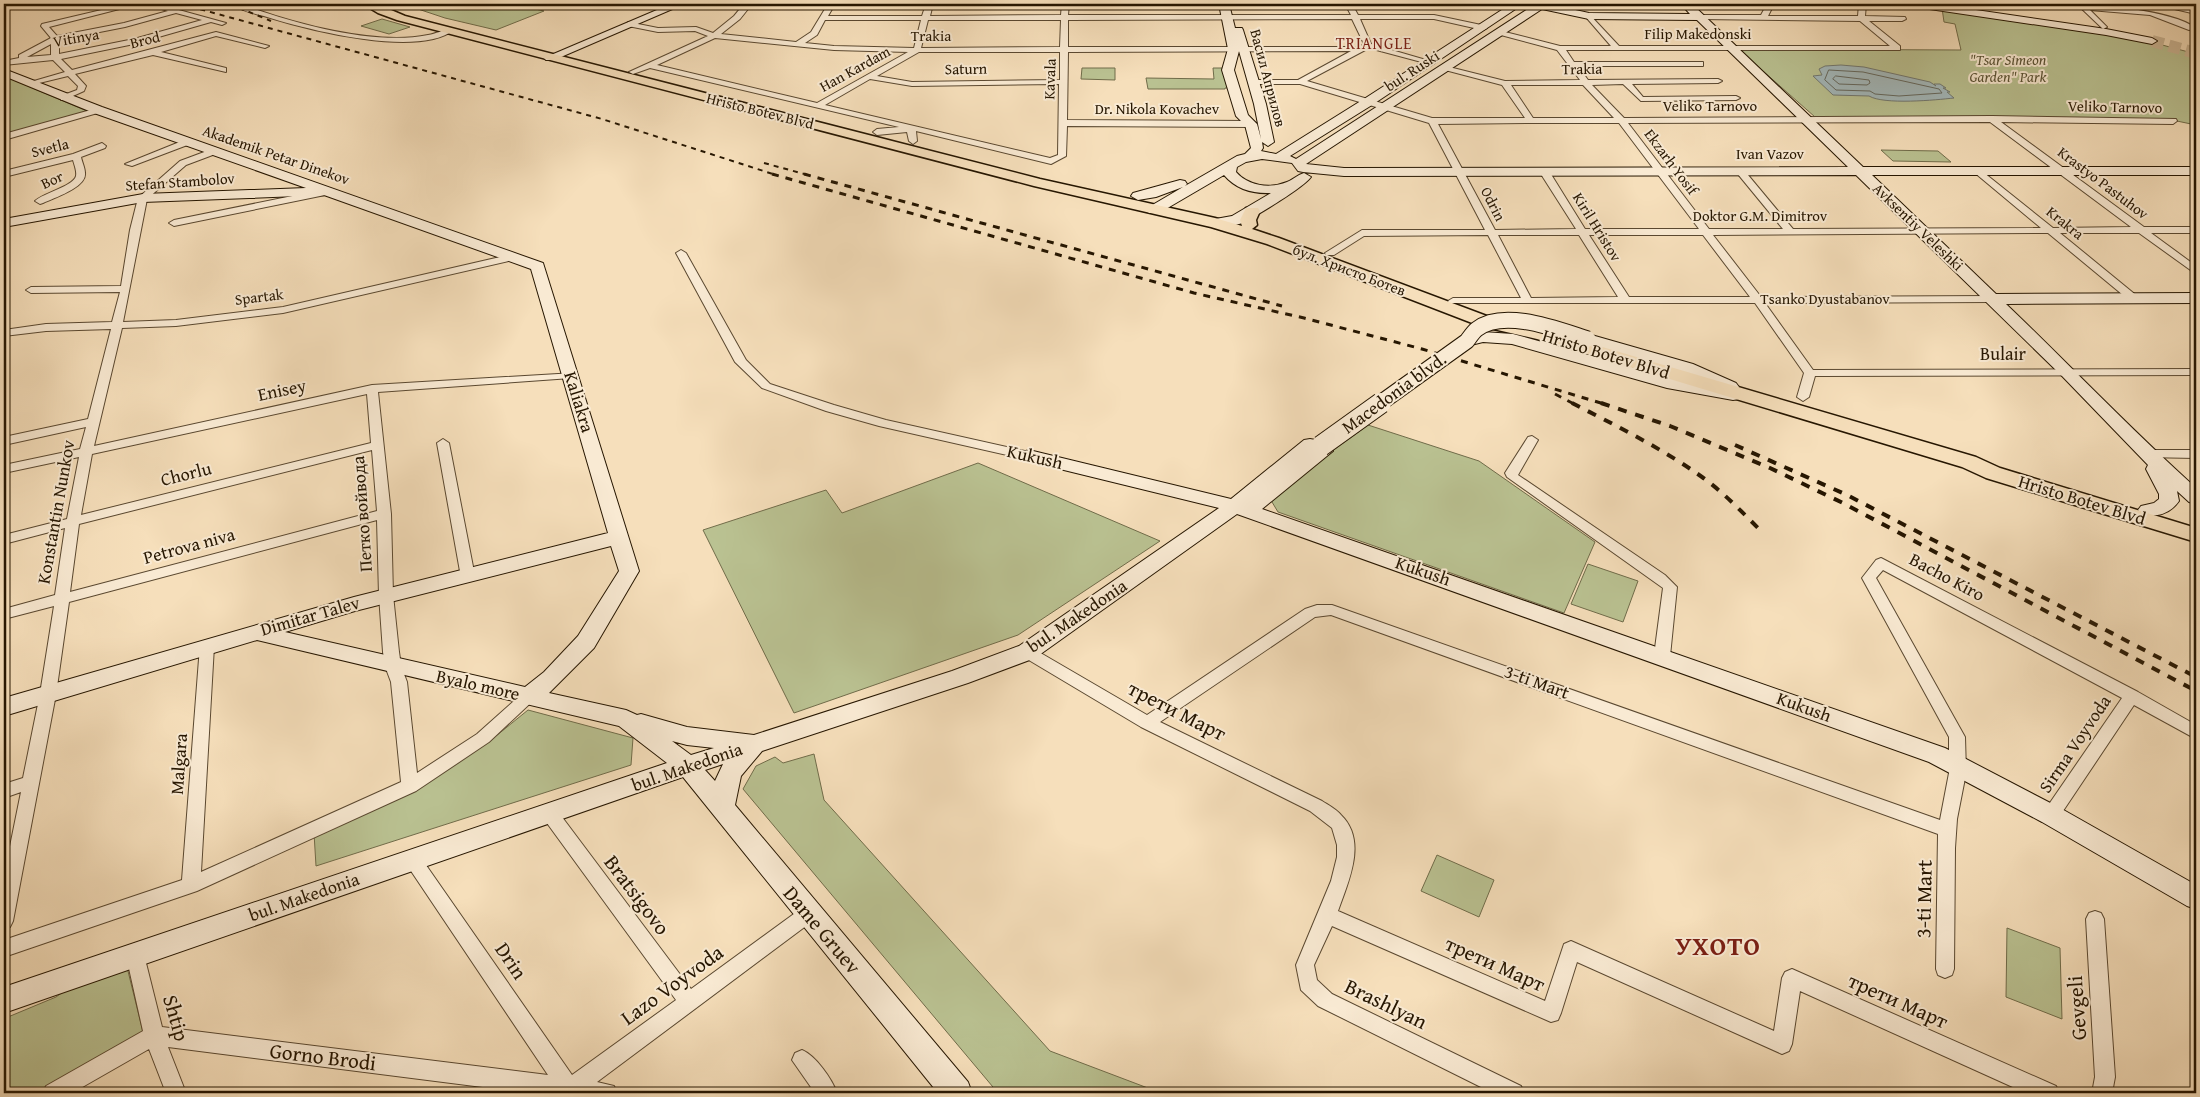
<svg xmlns="http://www.w3.org/2000/svg" width="2200" height="1097" viewBox="0 0 2200 1097" font-family="'Gentium Book Plus',serif">
  <rect width="100%" height="100%" fill="#f6dfbb"/>
  <filter id="stains"><feTurbulence type="fractalNoise" baseFrequency=".004" numOctaves="4"/><feColorMatrix values="0 0 0 0 .2 0 0 0 0 .09 0 0 0 0 .02 0 0 0 .5 -.17"/></filter>
  <radialGradient id="worn" r=".72"><stop offset=".6" stop-color="#630" stop-opacity="0"/><stop offset="1" stop-color="#630" stop-opacity=".3"/></radialGradient>
  <!-- green -->
  <path fill="#bac292" stroke="#706c4a" d="M403 4H541L531 8 544 11 496 30 445 18Z
    M1942 8 2151 42 2196 54V125L2172 120 1815 117 1738 49 1961 50 1955 24 1944 22Z
    M382 19 410 27 389 34 361 26Z
    M1082 68H1115V80L1081 79Z
    M1213 68H1226L1230 88H1225V89H1148L1146 78 1214 79Z
    M4 76 87 111 4 135Z
    M1881 150 1938 151 1951 162 1893 161Z
    M1368 425 1479 461 1595 542 1564 613 1278 512 1269 497Z
    M978 463 1160 541 1018 635 794 713 703 530 826 490 842 513Z
    M1588 564 1638 581 1623 622 1571 604Z
    M528 710 633 738 631 765 316 866 314 833 491 740Z
    M814 754 824 800 1050 1051 1161 1093H998L743 789 756 766 775 757 783 763Z
    M1437 855 1494 880 1479 917 1421 891Z
    M2007 928 2060 948 2062 1019 2006 997Z
    M126 963 144 1036 44 1093H4V1014L8 1017 56 997 78 981Z"/>
  <!-- water -->
  <path fill="#a3b9bc" stroke="#717871" d="M1841 65 1864 67 1930 82 1936 86 1934 84H1940L1946 88H1943L1950 92H1947L1954 98C1936 100 1884 105 1869 96L1833 95 1813 76 1822 75 1819 69 1825 66Z"/>
  <g fill="none" stroke-linecap="round" stroke-linejoin="round">
    <!-- shore -->
    <path stroke="#64685e" stroke-width="1" d="M1829 70 1863 72 1939 89 1942 93 1899 96 1875 94 1870 91 1836 90 1825 80Z
      M1836 76 1869 80 1870 83 1867 85 1839 84 1833 79Z"/>
    <!-- secondary-tunnel -->
    <path stroke="#ccb796" stroke-width="12" stroke-dasharray="12 5.5" stroke-linecap="butt" d="M2152 41 2196 53"/>
    <!-- street casing -->
    <g stroke="#5a4830" stroke-width="2">
      <path id="street" d="M127 4H139L49 27 57 36 124 23 168 11 147 4H157L226 23 222 25 211 22 134 44 61 59 72 70 216 32 269 46 265 48 216 36 161 52 226 68V72L153 55 75 74 86 86 84 91 64 100H61V96L77 90 78 86 68 76 31 85 27 83 65 72 53 60 4 65V61L19 58V55L51 38 41 26 42 24ZM176 13 202 20 134 39 59 54V40L125 27ZM51 44V55L27 57Z
        M231 4H241C292 23 374 46 428 35 436 34 443 30 450 28L454 30C417 58 309 30 267 17 256 14 241 11 231 4Z
        M744 4H752L740 19 721 34 796 42 811 32 828 4H835L828 16H922L926 4H933L930 16 1061 15 1062 4H1069L1068 15H1351L1345 4H1352L1358 15H1434L1486 26 1487 28 1483 30 1434 19H1360L1371 44 1433 62 1429 64 1369 48 1307 81 1432 118H1525L1502 85 1445 70V66L1505 81 1580 80 1557 50 1497 34V30L1560 46H1611L1585 16 1589 14 1619 46H1890L1860 21 1699 19 1695 17 1699 15H1761L1767 4H1774L1768 16H1858L1859 4H1866L1865 16 1905 17 1906 19 1902 21H1869L1900 46V50H1566L1574 62H1703V66H1578L1588 80 1718 79 1722 81 1718 83 1632 84 1643 97 1736 96 1740 98 1736 100 1641 101 1623 84 1592 85 1624 118 1992 116 2176 119 2177 121 2173 124 2001 122 2144 227H2196V233H2151L2196 266V274L2139 233H2060L2137 296 2138 298 2137 300H2129L2048 233 1713 235 1761 297 1992 296 1997 299 1992 302 1765 303 1813 370 2196 369V375L1815 376 1809 397 1803 401 1797 397 1804 373 1755 303H1449L1448 301 1453 298H1521L1488 235 1364 236 1334 255H1326L1325 253 1362 230H1485L1429 123 1300 84H1252L1248 82 1252 80H1298L1351 51 1068 52 1067 120 1251 121 1255 124 1251 127 1067 126 1066 156 1051 164 916 131 917 141 913 144 909 141 907 132 877 135 873 132 877 129 899 127 650 68 633 74 629 72 708 36 695 31 658 32 628 26V22L658 28 696 27 713 33 734 16ZM1352 19 1364 44 1359 47H1068V20ZM825 20H921L914 48 834 46 805 43 817 35ZM928 20H1061L1060 47 921 48ZM715 38 834 50 908 52 817 103 657 65ZM919 52H1060V80L912 82 877 76ZM870 79 912 86 1059 84 1058 155 1050 158 825 105ZM1511 85H1583L1614 118H1533ZM1990 122 2131 227 2053 228 1978 168 1975 169V173L2041 228 1793 229 1743 169H1737V173L1783 229H1709L1628 123ZM1532 123H1619L1699 229H1585L1549 171 1544 168 1539 171 1576 229 1495 230 1438 124ZM1498 235H1579L1618 297 1531 298ZM1589 235H1703L1750 297H1629Z
        M2046 4C2079 2 2169 8 2196 28L2189 30 2150 15 2090 10 2107 27 2103 29 2082 9 2050 6Z
        M2153 4H2166L2196 10V14Z
        M98 108 102 110 101 112 4 140V134Z
        M187 139 191 142 190 144 132 166 125 164Z
        M102 143 106 146 105 148 81 157C82 162 85 168 85 173 87 187 54 198 43 203L40 204 35 201C43 193 74 186 76 176 77 171 74 164 73 160L4 177V171L73 154Z
        M215 148 219 151 218 153 186 165 147 199 123 322 176 320 283 307 513 254 518 257 513 260 283 313 176 326 122 328 94 446 372 385 575 373 577 375 575 377 571 378 378 392 391 514 393 595 399 652 401 666 407 682 417 773 477 734 523 693 529 691 535 693 537 697 489 742 416 791 197 891 4 957V940L182 880 200 646 202 642 207 641 212 642 214 646 201 872 401 782 391 682 385 666 383 652 379 595 377 520 69 602 56 694 13 921 10 927 4 929V876L21 792 4 798V784L23 778 40 694 54 606 4 619V609L55 595 65 528 4 544V535L67 519 79 457 4 473V465L80 449 86 427 4 445V437L88 419 111 329 46 331 4 336V330L46 324 112 322 120 292 31 293 26 290 31 287 121 286 130 230 138 198 180 161ZM367 394 371 443 81 515 92 454ZM372 450 377 511 70 592 79 524Z
        M327 189 330 190V194L174 226 169 223 174 220Z
        M681 250 686 253 746 360 770 384 834 405 886 420 1029 452 1035 456 1029 460 879 426 826 411 762 388 735 362 676 253Z
        M1532 436 1538 440 1518 475 1665 575 1677 587 1670 656 1667 660 1662 662 1657 660 1654 656 1663 588 1507 477 1505 473 1528 437Z
        M443 439 449 443 475 577 473 580H463L461 577 437 443Z
        M2147 450H2196V458L2143 457 2141 454 2143 451Z
        M1881 558 2138 692 2196 725V739L2134 705 2057 820 2051 822 2045 820 2042 815 2045 810 2122 698 1883 570 1876 578 1965 737 1966 773 1957 819 1955 848 1954 969 1952 975 1945 978 1938 975 1936 969 1938 834 1331 615 1315 617 1160 722 1322 801C1328 805 1336 809 1341 815 1368 841 1348 882 1338 911L1545 1001 1564 944 1571 941 1774 1031 1782 978 1785 972 1792 969 2056 1086 2059 1093H2026L1800 991 1792 1044 1789 1051 1782 1054 1577 962 1561 1013 1558 1020 1551 1022 1332 926 1314 965 1317 980 1332 994 1521 1086 1524 1093H1493L1318 1006 1301 990 1296 965 1331 881 1337 857V845L1332 828 1310 811 1141 727 1022 656 1019 652 1022 648 1027 647 1032 648 1147 715 1305 609 1317 605H1332L1940 820 1949 773V737L1862 578 1876 560Z
        M550 807 556 809 691 989 802 908 808 906 814 908 817 914 814 920 597 1082 614 1086 617 1093H529L168 1047 186 1093H166L149 1049 72 1093H43L46 1086 143 1031 126 955 128 949 135 946 142 949 144 955 162 1027 548 1075 407 865 404 860 407 855 413 852 419 855 572 1075 676 1000 544 819 541 814 544 809Z
        M2095 911 2101 913 2104 919 2115 1077 2112 1093H2092L2095 1077 2086 919 2089 913Z
        M802 1050C816 1056 832 1079 837 1093H815L792 1060 795 1053Z"/>
    </g>
    <!-- secondary casing -->
    <g stroke="#261601" stroke-width="2">
      <path id="secondary" d="M671 4H684L554 60H546L544 58Z
        M1219 4H1229L1235 28H1242L1243 30 1266 104 1274 142 1268 146 1262 142 1263 148 1261 151 1276 154 1364 99 1511 4H1523L1372 105 1290 156 1296 159 1531 7 1526 4H1548L1589 13 1690 14 1681 4H1692L1863 167H2196V175H1872L1996 294 2196 293V303L2006 304C2070 365 2130 429 2196 488V504L2189 502 2177 491 2179 501C2170 514 2156 518 2141 514L2138 510 2141 506 2154 503 2159 499V494L2146 469 2148 465 2062 376 1856 175 1344 176 1303 172 1298 171 1292 163 1262 159 1246 162 1237 167 1236 172C1248 186 1270 189 1287 182 1293 180 1297 175 1304 173L1311 177C1303 188 1256 216 1242 223 1234 226 1214 230 1208 223L1210 220 1232 216 1271 193C1253 194 1236 189 1224 175L1159 213H1149L1147 210 1149 207 1183 187 1156 197 1138 200 1131 196 1133 193 1180 180 1185 181 1187 184 1185 186 1237 156 1245 154 1251 148 1245 125 1236 116 1222 70 1228 49ZM1542 9 1589 19 1697 20 1848 167 1344 168 1306 164ZM1239 51 1254 104 1261 139 1257 124 1248 115 1234 70Z
        M1911 4H1935L2106 29 2152 38 2157 41 2152 44 2106 35 1916 7Z
        M4 69 102 107 543 263 639 571 594 648 549 693 626 710 637 715 641 714 687 727 754 735 952 671 1019 646 1219 508 1023 460 1020 456 1023 452 1029 450 1231 499 1304 440 1310 439 1327 442 1333 451 1262 509 1945 748 2060 808 2196 885V909L2187 906 2042 822 1929 762 1237 514 1035 658 968 683 762 751 741 776 735 805 968 1082 972 1093H938L683 777 4 1013V987L667 763 619 726 257 640 4 716V698L354 597 608 533 531 269 324 195 143 202 4 227V219L143 194 306 188 94 113 4 76ZM611 546 619 571 578 636 544 672 525 687 285 632 355 611ZM672 741 687 745 714 748 691 755ZM723 764 715 781 705 770Z
        M1483 332 1513 334 1675 379 1715 386 1681 372 1582 342 1580 339 1582 336 1588 334 1693 364 1736 383 1739 387 1736 391 1742 395 1739 399 1733 400 1667 388 1512 344 1483 342 1467 346 1461 344 1459 341 1461 338Z"/>
    </g>
    <!-- primary casing -->
    <g stroke="#261601" stroke-width="3">
      <path id="primary" d="M363 4H377L405 16 1040 179 1215 218 1242 226 1240 220 1246 208H1258L1260 211 1256 220 1257 225 1252 229 1279 238 1492 318 1548 331 1976 457 2000 468 2196 528V542L1986 478 1962 467 1537 339 1480 326 1267 244 1211 227 1034 186 397 20 378 13Z"/>
    </g>
    <!-- street -->
    <use href="#street" fill="#f9ead3" fill-rule="evenodd"/>
    <!-- secondary -->
    <use href="#secondary" fill="#f9ead3" fill-rule="evenodd"/>
    <!-- primary -->
    <use href="#primary" fill="#f6dfbb" fill-rule="evenodd"/>
    <!-- rail-far2 -->
    <path stroke="#261601" stroke-width="2" stroke-dasharray="5 5" stroke-linecap="butt" d="M168 4 187 9
      M181 4 602 119 776 175
      M230 4 271 21
      M764 163 808 175"/>
    <!-- rail-far1 -->
    <path stroke="#261601" stroke-width="3" stroke-dasharray="7 7" stroke-linecap="butt" d="M772 174 1194 293 1304 318 1422 349 1604 404
      M804 174 1282 306
      M1555 394 1574 404"/>
    <!-- rail -->
    <path stroke="#261601" stroke-width="4" stroke-dasharray="9 9" stroke-linecap="butt" d="M1572 403C1615 425 1663 449 1702 477 1723 492 1741 511 1759 529
      M1601 403 1670 426 1770 468 1843 503 2196 691
      M1735 445 1847 495 2196 677"/>
    <!-- secondary-bridge-far1 casing -->
    <g stroke="#261601" stroke-width="17" stroke-linecap="butt">
      <path id="secondary-bridge-far1" d="M1379 404 1467 341C1470 337 1473 332 1477 329 1504 308 1559 330 1588 339"/>
    </g>
    <!-- secondary-bridge casing -->
    <g stroke="#261601" stroke-width="22" stroke-linecap="butt">
      <path id="secondary-bridge" d="M1321 446 1381 403"/>
    </g>
    <!-- secondary-bridge-far1 -->
    <use href="#secondary-bridge-far1" stroke="#f9ead3" stroke-width="15"/>
    <!-- secondary-bridge -->
    <use href="#secondary-bridge" stroke="#f9ead3" stroke-width="20"/>
  </g>
  <g text-anchor="middle" stroke-width="4" stroke-linejoin="round" paint-order="stroke">
    <!-- far-street labels -->
    <g font-size="15" fill="#261601" stroke="#f9ead3">
      <text x="1698" y="39">Filip Makedonski</text>
      <text x="931" y="41">Trakia</text>
      <text transform="translate(76 38) rotate(-10)" y="5">Vitinya</text>
      <text transform="translate(145 40) rotate(-14)" y="5">Brod</text>
      <text transform="translate(855 69) rotate(-29)" y="5">Han Kardam</text>
      <text transform="translate(966 69) rotate(-1)" y="5">Saturn</text>
      <text transform="translate(1582 69) rotate(-1)" y="5">Trakia</text>
      <text transform="translate(1412 71) rotate(-33)" y="5">bul. Ruski</text>
      <text transform="translate(1268 78) rotate(75)" y="5">Васил Априлов</text>
      <text transform="translate(1050 79) rotate(-88)" y="5">Kavala</text>
      <text x="1710" y="111">Veliko Tarnovo</text>
      <text transform="translate(2115 107) rotate(1)" y="5">Veliko Tarnovo</text>
      <text x="1157" y="114">Dr. Nikola Kovachev</text>
      <text transform="translate(760 111) rotate(14)" y="5">Hristo Botev Blvd</text>
      <text transform="translate(50 148) rotate(-14)" y="5">Svetla</text>
      <text x="1770" y="159">Ivan Vazov</text>
      <text transform="translate(276 155) rotate(19)" y="5">Akademik Petar Dinekov</text>
      <text transform="translate(1671 162) rotate(53)" y="5">Ekzarh Yosif</text>
      <text transform="translate(52 180) rotate(-25)" y="5">Bor</text>
      <text transform="translate(180 182) rotate(-4)" y="5">Stefan Stambolov</text>
      <text transform="translate(2103 183) rotate(37)" y="5">Krastyo Pastuhov</text>
      <text transform="translate(1493 204) rotate(63)" y="5">Odrin</text>
      <text x="1760" y="221">Doktor G.M. Dimitrov</text>
      <text transform="translate(2065 223) rotate(39)" y="5">Krakra</text>
      <text transform="translate(1597 227) rotate(58)" y="5">Kiril Hristov</text>
      <text transform="translate(1918 227) rotate(44)" y="5">Avksentiy Veleshki</text>
      <text transform="translate(1349 270) rotate(21)" y="5">бул. Христо Ботев</text>
      <text transform="translate(259 297) rotate(-7)" y="5">Spartak</text>
      <text x="1825" y="304">Tsanko Dyustabanov</text>
    </g>
    <!-- far-park labels -->
    <g font-size="15" font-style="italic" fill="#5a5234" stroke="#f9ead3">
      <text x="2008" y="65">"Tsar Simeon<tspan x="2008" dy="17">Garden" Park</tspan></text>
    </g>
    <!-- far-neighbourhood labels -->
    <g font-size="16" letter-spacing="1" fill="#7a1f14" stroke="#f9ead3">
      <text x="1374" y="49">TRIANGLE</text>
    </g>
    <!-- street labels -->
    <g font-size="18" fill="#261601" stroke="#f9ead3">
      <text transform="translate(1606 354) rotate(17)" y="6">Hristo Botev Blvd</text>
      <text x="2003" y="360">Bulair</text>
      <text transform="translate(282 390) rotate(-12)" y="6">Enisey</text>
      <text transform="translate(1394 393) rotate(-36)" y="6">Macedonia blvd.</text>
      <text transform="translate(579 402) rotate(73)" y="6">Kaliakra</text>
      <text transform="translate(1035 457) rotate(13)" y="6">Kukush</text>
      <text transform="translate(186 474) rotate(-14)" y="6">Chorlu</text>
      <text transform="translate(2082 500) rotate(17)" y="6">Hristo Botev Blvd</text>
      <text transform="translate(56 512) rotate(-80)" y="6">Konstantin Nunkov</text>
      <text transform="translate(362 514) rotate(-94)" y="6">Петко войвода</text>
      <text transform="translate(189 546) rotate(-15)" y="6">Petrova niva</text>
      <text transform="translate(1423 571) rotate(19)" y="6">Kukush</text>
      <text transform="translate(1947 577) rotate(28)" y="6">Bacho Kiro</text>
      <text transform="translate(310 616) rotate(-16)" y="6">Dimitar Talev</text>
      <text transform="translate(1077 616) rotate(-34)" y="6">bul. Makedonia</text>
      <text transform="translate(1537 682) rotate(20)" y="6">3-ti Mart</text>
      <text transform="translate(478 685) rotate(13)" y="6">Byalo more</text>
      <text transform="translate(1804 707) rotate(20)" y="6">Kukush</text>
      <text transform="translate(2075 744) rotate(-56)" y="6">Sirma Voyvoda</text>
      <text transform="translate(179 764) rotate(-86)" y="6">Malgara</text>
      <text transform="translate(687 767) rotate(-19)" y="6">bul. Makedonia</text>
      <text transform="translate(304 897) rotate(-19)" y="6">bul. Makedonia</text>
    </g>
    <!-- near-street labels -->
    <g font-size="21" fill="#261601" stroke="#f9ead3">
      <text transform="translate(1177 711) rotate(27)" y="7">трети Март</text>
      <text transform="translate(637 895) rotate(53)" y="7">Bratsigovo</text>
      <text transform="translate(1924 899) rotate(-89)" y="7">3-ti Mart</text>
      <text transform="translate(822 930) rotate(50)" y="7">Dame Gruev</text>
      <text transform="translate(511 961) rotate(56)" y="7">Drin</text>
      <text transform="translate(1495 964) rotate(24)" y="7">трети Март</text>
      <text transform="translate(672 985) rotate(-36)" y="7">Lazo Voyvoda</text>
      <text transform="translate(1898 1001) rotate(24)" y="7">трети Март</text>
      <text transform="translate(1386 1004) rotate(26)" y="7">Brashlyan</text>
      <text transform="translate(2077 1008) rotate(-94)" y="7">Gevgeli</text>
      <text transform="translate(176 1018) rotate(74)" y="7">Shtip</text>
      <text transform="translate(323 1057) rotate(7)" y="7">Gorno Brodi</text>
    </g>
    <!-- near-district labels -->
    <g font-size="26" font-weight="bold" letter-spacing="1" fill="#7a1f14" stroke="#f9ead3">
      <text x="1718" y="955">УХОТО</text>
    </g>
  </g>
  <!-- margin -->
  <rect width="2200" height="1097" fill="none" stroke="#f6dfbb" stroke-width="20"/>
  <rect x="5" y="5" width="2190" height="1087" fill="none" stroke="#261601" stroke-width="2.5"/>
  <rect x="10" y="10" width="2180" height="1077" fill="none" stroke="#261601"/>
  <rect width="100%" height="100%" filter="url(#stains)"/>
  <rect width="100%" height="100%" fill="url(#worn)"/>
</svg>
